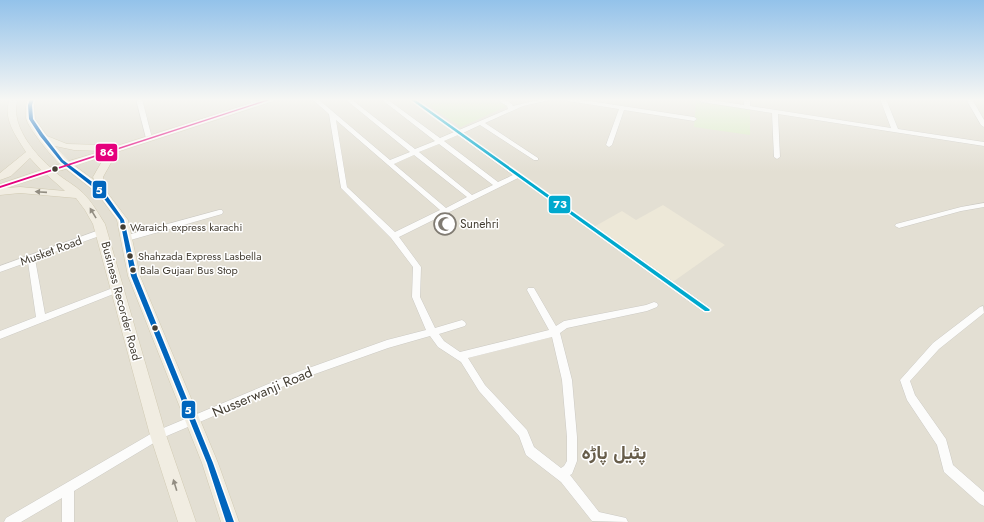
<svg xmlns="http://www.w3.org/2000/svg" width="984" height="522" viewBox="0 0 984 522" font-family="Jost,Vazirmatn,sans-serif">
  <rect width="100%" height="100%" fill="#eeede6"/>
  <!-- residential -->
  <path fill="#e3dfd3" d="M0 99H984V522H0Z"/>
  <!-- education -->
  <path fill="#ede8d8" d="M663 205 725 245 670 284 592 228 622 211 636 220Z"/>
  <!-- green -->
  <path fill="#dbebc5" d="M419 99H495L507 106 461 127Z
    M696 101 750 109V135L694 127Z"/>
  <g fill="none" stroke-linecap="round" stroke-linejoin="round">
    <!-- minor casing -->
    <g stroke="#cccac4" stroke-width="1">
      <path id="minor" d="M136 99H142L152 138 151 139 149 140 146 138Z
        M249 99H255L257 104 256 105H252Z
        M312 99H318L390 160 410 152 345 99H351L415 149 435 141 381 99H387L440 138 454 132 409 99H415L459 130 508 109 507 106 496 99C502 99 510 100 513 106L542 99H551L550 100 523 106 485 123 538 158V160H534L480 125 463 133 710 308 711 310 710 312H704L518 178 399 237 421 267 420 297 435 328 462 320 465 322 466 324 465 326 439 334 444 341 460 352 549 330 527 290 528 288H534L556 326 564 321 646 305 654 302 657 303 658 305 657 307 647 311 567 328 560 333 572 380 577 437V461L572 474 570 475 599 512 626 518 628 522 592 521 561 482 526 455 519 436 479 391 461 362 438 347 430 336 388 348 298 380 162 438 74 491V522H62V498L21 522H4L6 518 154 432 292 374 387 340 426 330 412 297 413 267 391 238 341 188 329 114ZM336 120 440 210 395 232 347 187ZM458 135 513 175 498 182 444 141ZM439 144 493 185 472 195 419 152ZM414 155 467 197 446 208 394 164ZM552 337 562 380 567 437V461L564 466 561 468 534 447 527 430 485 385 468 358Z
        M565 99H576L694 117 697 119 694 121 624 110 612 145 609 147 606 145 619 109 568 101Z
        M699 99H705L744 105V99H750V106L891 128 880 99H886L898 129 984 142V146L778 114 780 157 777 159 774 157 772 113 702 102 700 101Z
        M966 99H972L984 120V127L981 125Z
        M984 203V207L961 211 899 228 895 226 896 224 961 207Z
        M219 210H222L223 212 222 214 127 241 123 238 124 236Z
        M102 229 105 230 106 232 105 234 35 259 45 314 118 286 121 287 122 289 121 291 0 339V331L36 317 28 262 0 272V266Z
        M983 306 984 313 939 349 910 381 915 395 946 439 953 465 984 492V506L980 504 944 472 937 445 907 400 900 380 933 343 980 307Z"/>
    </g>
    <!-- primary casing -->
    <g stroke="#d1cab3" stroke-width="1">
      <path id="primary" d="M10 99H18C9 123 33 152 50 167L60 164C52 157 28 128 26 118 25 111 26 105 28 99H36L34 105 35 119 47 136 67 144 103 145 106 146 107 149 264 99H275L274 101 117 152 103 177 106 191 128 220 140 276 218 463 239 522H221L202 463 128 276 117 220 97 193 66 169 55 172C64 180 75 185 83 193 92 202 98 213 105 224L166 435 196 522H178L150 435 93 224 85 210 76 198 20 193 0 195V184L41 170 30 158 11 176 0 180V173L26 152C16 136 2 118 10 99ZM55 146 74 150 102 151 69 161ZM105 156 93 177 94 180 75 166ZM47 175 65 191 20 187 7 188Z"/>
    </g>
    <!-- minor -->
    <use href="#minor" fill="#fcfcfb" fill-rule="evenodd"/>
    <!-- primary -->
    <use href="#primary" fill="#f1ede2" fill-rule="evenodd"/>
    <!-- bus-1 casing -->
    <g stroke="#fff" stroke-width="3">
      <path id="bus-1" d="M30 99H34L32 105 33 119 43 134 63 160 103 190 124 220 137 276 213 463 234 522H226L207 463 131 276 120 220 99 192 61 162 40 136 29 119 28 105Z"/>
    </g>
    <!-- bus-2 casing -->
    <g stroke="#fff" stroke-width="3">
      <path id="bus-2" d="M410 99H414L709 309 710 310 709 311H705Z"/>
    </g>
    <!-- bus-3 casing -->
    <g stroke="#fff" stroke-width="3">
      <path id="bus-3" d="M269 99H273L0 188V186Z"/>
    </g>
    <!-- bus-1 -->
    <use href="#bus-1" fill="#0065bd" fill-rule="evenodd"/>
    <!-- bus-2 -->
    <use href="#bus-2" fill="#00a9ce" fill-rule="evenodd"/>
    <!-- bus-3 -->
    <use href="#bus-3" fill="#e5007d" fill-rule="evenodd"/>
  </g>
  <!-- one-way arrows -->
  <defs><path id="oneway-solid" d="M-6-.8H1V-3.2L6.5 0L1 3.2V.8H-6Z"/></defs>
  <g fill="#928d82">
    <use href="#oneway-solid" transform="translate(41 192) rotate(-176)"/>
    <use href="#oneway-solid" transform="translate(93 213) rotate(-121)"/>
    <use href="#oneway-solid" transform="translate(175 485) rotate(-107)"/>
  </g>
  <!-- sky -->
  <linearGradient id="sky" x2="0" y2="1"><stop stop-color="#93c2ea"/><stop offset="0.58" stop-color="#f7f7f4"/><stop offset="1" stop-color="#f7f7f4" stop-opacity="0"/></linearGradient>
  <rect width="984" height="172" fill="url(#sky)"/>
  <!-- icons -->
  <defs>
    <g id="mosque-ring" transform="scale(1.15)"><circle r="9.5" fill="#fff" stroke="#807b72" stroke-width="1.5"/><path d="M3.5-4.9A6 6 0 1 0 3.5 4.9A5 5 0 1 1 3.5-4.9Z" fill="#807b72"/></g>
  </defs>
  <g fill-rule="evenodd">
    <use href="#mosque-ring" x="445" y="224"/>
  </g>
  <!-- markers -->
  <g fill="#443e33" stroke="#fff" stroke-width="1.5">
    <circle cx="55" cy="169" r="3.5"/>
    <circle cx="123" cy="227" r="3.5"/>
    <circle cx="130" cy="256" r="3.5"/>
    <circle cx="133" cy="270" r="3.5"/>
    <circle cx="155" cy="328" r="3.5"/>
  </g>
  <g text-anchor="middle" stroke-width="3" stroke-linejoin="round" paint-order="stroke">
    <!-- bus labels -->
    <g font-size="11" fill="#443e33" stroke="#fff" text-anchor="start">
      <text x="130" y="231">Waraich express karachi</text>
      <text x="138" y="260">Shahzada Express Lasbella</text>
      <text x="140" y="274">Bala Gujaar Bus Stop</text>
    </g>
    <!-- poi labels -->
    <g font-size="12" fill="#443e33" stroke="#fff" text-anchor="start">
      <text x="460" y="228">Sunehri</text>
    </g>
    <!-- street labels -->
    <g font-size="12" fill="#443e33" stroke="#fff">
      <text transform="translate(51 251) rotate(-20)" y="4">Musket Road</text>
      <text transform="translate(121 301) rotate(75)" y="4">Business Recorder Road</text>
    </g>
    <!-- near-street labels -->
    <g font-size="14" fill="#443e33" stroke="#fff">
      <text transform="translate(262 392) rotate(-23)" y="5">Nusserwanji Road</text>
    </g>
    <!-- near-district labels -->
    <g font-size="19" font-weight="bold" fill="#675d4a" stroke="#fff">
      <text x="614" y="459">پٹیل پاڑہ</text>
    </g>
  </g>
  <g stroke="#fff" stroke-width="1.5">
    <rect x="95" y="143" width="23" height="19" rx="4" fill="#e5007d"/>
    <rect x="92" y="180" width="15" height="19" rx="4" fill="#0065bd"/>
    <rect x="548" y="195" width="23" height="19" rx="4" fill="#00a9ce"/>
    <rect x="181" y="400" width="15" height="19" rx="4" fill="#0065bd"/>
  </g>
  <g font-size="11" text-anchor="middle" font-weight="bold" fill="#fff">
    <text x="107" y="156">86</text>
    <text x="99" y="194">5</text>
    <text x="560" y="208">73</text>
    <text x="188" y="414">5</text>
  </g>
</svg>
